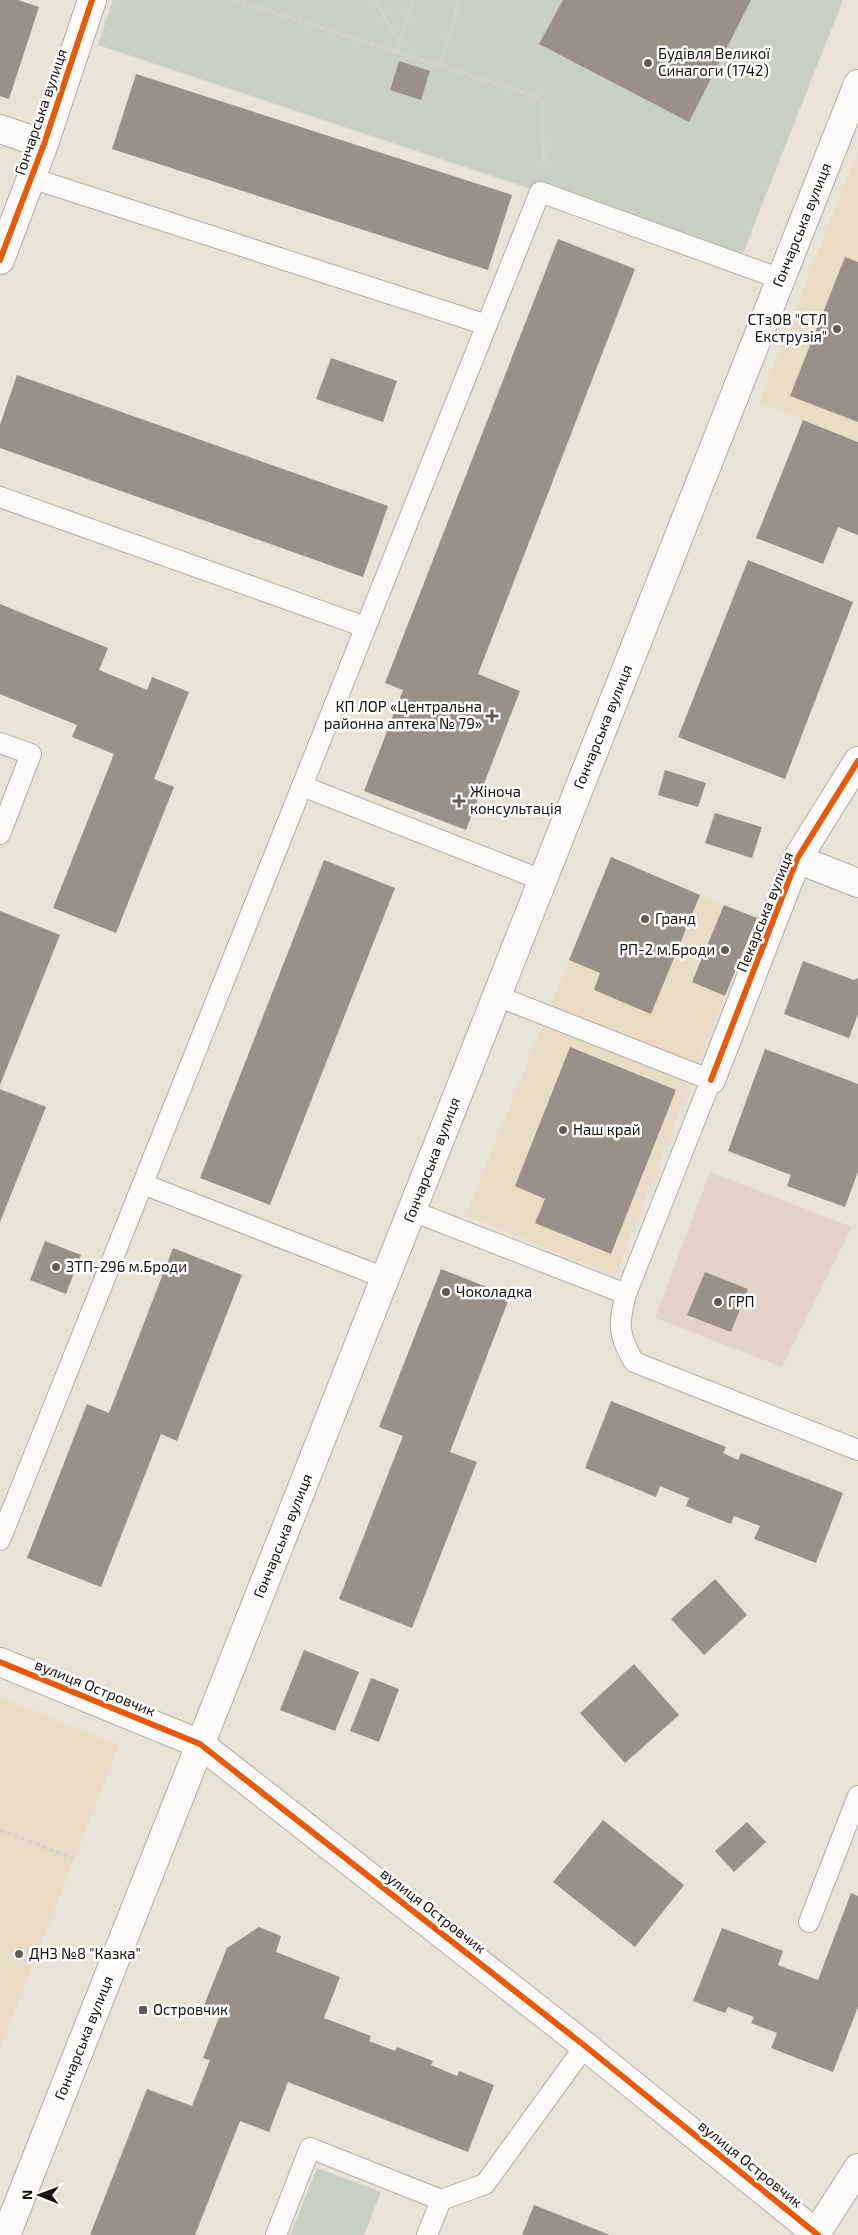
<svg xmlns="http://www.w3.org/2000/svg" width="858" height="2235" viewBox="0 0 858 2235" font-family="'Exo 2',sans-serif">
  <rect width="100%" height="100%" fill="#e9e2d6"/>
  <!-- built -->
  <path fill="#e9dcc7" d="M858 151V441L759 402Z
    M611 857 724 905 692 982 725 996 615 1276 466 1215Z
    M0 1697 119 1745 0 2049Z"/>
  <!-- industrial -->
  <path fill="#e3d4c7" d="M710 1172 852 1227 782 1367 655 1318Z"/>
  <!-- green -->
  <path fill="#cad0c1" d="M113 0H843L739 263 540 192 98 45Z
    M317 2168 381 2192 364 2235H290Z"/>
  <!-- building -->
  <path fill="#999187" d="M0 0H18L39 7 9 99 0 96Z
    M563 0H751L689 122 539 44Z
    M399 61 430 71 421 100 390 90Z
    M136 74 512 195 488 270 112 149Z
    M558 239 635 269 478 674 520 691 466 830 364 791 403 690 385 683Z
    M845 257 858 262V422L790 396Z
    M331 358 397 381 383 422 316 399Z
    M17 375 388 506 363 577 0 448V425Z
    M803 420 858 442V535L838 527 823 564 756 538Z
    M748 560 853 602 785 779 678 737Z
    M0 604 108 648 99 670 147 690 152 677 189 692 154 779 174 787 116 933 53 908 114 754 72 737 77 725 0 694Z
    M665 770 706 783 698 807 658 795Z
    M715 813 762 827 752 858 705 843Z
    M611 857 700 895 651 1014 594 990 600 973 569 960Z
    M324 860 395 888 270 1205 200 1178Z
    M724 905 757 918 725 996 692 982Z
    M0 911 60 935 0 1085Z
    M803 961 854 980 858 978V1014L849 1038 784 1014Z
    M570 1047 676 1090 611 1254 535 1223 545 1199 515 1186Z
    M765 1049 858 1084V1172L845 1207 787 1186 791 1175 728 1151Z
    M0 1089 46 1107 0 1222Z
    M45 1241 81 1255 66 1294 30 1280Z
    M173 1248 242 1275 177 1441 161 1434 101 1587 27 1558 87 1404 109 1413Z
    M441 1269 510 1296 450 1452 477 1462 412 1628 339 1599 403 1436 379 1427Z
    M705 1272 748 1289 731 1332 687 1315Z
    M611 1401 726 1447 723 1453 738 1460 741 1453 843 1493 816 1563 754 1539 760 1526 734 1516 731 1524 686 1506 689 1498 660 1486 656 1497 585 1468Z
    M715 1579 747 1615 704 1655 671 1619Z
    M304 1650 359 1672 335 1731 280 1710Z
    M634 1664 679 1715 625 1763 580 1713Z
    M371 1678 399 1689 379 1742 350 1731Z
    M603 1820 684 1885 635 1947 553 1882Z
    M747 1822 766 1842 734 1872 715 1851Z
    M851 1893 858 1896V2007L833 2072 771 2048 777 2033 751 2023 754 2017 728 2007 725 2013 693 2001 722 1928 783 1951 778 1965 818 1980Z
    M259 1927 281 1936 276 1952 340 1977 324 2018 371 2036 369 2041 395 2051 397 2047 433 2061 431 2065 457 2076 459 2071 494 2085 468 2152 288 2082 269 2132 240 2121 195 2235H90L147 2089 192 2106 210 2060 203 2058 220 2015 203 2008 227 1948Z
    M534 2205 610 2235H522Z"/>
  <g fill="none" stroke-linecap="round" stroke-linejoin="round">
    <!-- lane casing -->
    <g stroke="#b1aca2" stroke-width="22">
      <path id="lane" d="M31 178 487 325
        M0 497 365 627
        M0 743 31 754 0 834
        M302 786 542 880
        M497 996 711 1080 626 1294C618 1324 618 1335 634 1362L858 1450
        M143 1184 385 1278
        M412 1211 626 1294
        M0 1540 540 192 781 279
        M809 1922 858 1796
        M276 2235 310 2148 441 2200 485 2184 585 2046
        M427 2235 441 2200"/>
    </g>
    <!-- street casing -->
    <g stroke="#b1aca2" stroke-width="30">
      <path id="street" d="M0 129 44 144
        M0 260 44 144 92 0
        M797 859 858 883
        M711 1080 797 859 858 761
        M0 1662 200 1744 585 2046 818 2235
        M816 2234 858 2168"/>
    </g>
    <!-- secondary casing -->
    <g stroke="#b1aca2" stroke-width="30">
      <path id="secondary" d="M6 2235 858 84"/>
    </g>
    <!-- path -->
    <path stroke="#d5d2ce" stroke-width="3" stroke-dasharray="5 2.5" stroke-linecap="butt" d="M234 0 541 98 544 163
      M375 0 399 43
      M396 52 414 0
      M439 66 460 0
      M0 1830 74 1859"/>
    <!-- lane -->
    <use href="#lane" stroke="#fcfbf9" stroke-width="20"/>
    <!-- street -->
    <use href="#street" stroke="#fcfbf9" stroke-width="28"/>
    <!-- secondary -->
    <use href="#secondary" stroke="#fcfbf9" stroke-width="28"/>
    <!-- cycleway casing -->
    <g stroke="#fff" stroke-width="9">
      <path id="cycleway" d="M0 260 44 144 92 0
        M711 1080 797 859 858 761
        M0 1662 200 1744 585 2046 818 2235"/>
    </g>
    <!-- cycleway -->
    <use href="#cycleway" stroke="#e8590c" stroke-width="6"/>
  </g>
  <!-- markers -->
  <g fill="#615b53" stroke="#fff" stroke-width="2">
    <circle cx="648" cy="63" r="5"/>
    <circle cx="837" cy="329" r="5"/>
    <path d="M489.5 708.5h5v5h5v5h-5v5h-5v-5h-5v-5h5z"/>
    <path d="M456.5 793.5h5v5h5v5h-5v5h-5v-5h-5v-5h5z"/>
    <circle cx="645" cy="919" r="5"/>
    <circle cx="725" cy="950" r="5"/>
    <circle cx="563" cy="1130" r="5"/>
    <circle cx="56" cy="1267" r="5"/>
    <circle cx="446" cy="1292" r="5"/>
    <circle cx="718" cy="1302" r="5"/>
    <circle cx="19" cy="1954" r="5"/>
    <rect x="138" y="2005" width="10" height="10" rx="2.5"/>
  </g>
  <g text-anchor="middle" stroke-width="5" stroke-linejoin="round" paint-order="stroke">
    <!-- poi labels -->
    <g font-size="15" fill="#18130c" stroke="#fff" text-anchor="start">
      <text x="658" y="59">Будівля Великої<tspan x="658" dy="17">Синагоги (1742)</tspan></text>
      <text x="827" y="325" text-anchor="end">СТзОВ "СТЛ<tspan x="827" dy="17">Екструзія"</tspan></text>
      <text x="482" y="712" text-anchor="end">КП ЛОР «Центральна<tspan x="482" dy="17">районна аптека № 79»</tspan></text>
      <text x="470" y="797">Жіноча<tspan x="470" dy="17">консультація</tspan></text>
      <text x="655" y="924">Гранд</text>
      <text x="715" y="955" text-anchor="end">РП-2 м.Броди</text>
      <text x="573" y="1135">Наш край</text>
      <text x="66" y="1272">ЗТП-296 м.Броди</text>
      <text x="456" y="1297">Чоколадка</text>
      <text x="728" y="1307">ГРП</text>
      <text x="29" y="1959">ДНЗ №8 "Казка"</text>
      <text x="153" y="2015">Островчик</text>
    </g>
    <!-- street labels -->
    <g font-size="15" fill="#18130c" stroke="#fff">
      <text transform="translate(41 112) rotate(-71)" y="5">Гончарська вулиця</text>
      <text transform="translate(802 225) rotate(-68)" y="5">Гончарська вулиця</text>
      <text transform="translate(603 727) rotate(-68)" y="5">Гончарська вулиця</text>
      <text transform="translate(765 912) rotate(-68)" y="5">Пекарська вулиця</text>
      <text transform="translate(432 1160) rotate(-69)" y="5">Гончарська вулиця</text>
      <text transform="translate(283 1536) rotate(-68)" y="5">Гончарська вулиця</text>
      <text transform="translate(95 1688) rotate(22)" y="5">вулиця Островчик</text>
      <text transform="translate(433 1911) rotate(38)" y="5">вулиця Островчик</text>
      <text transform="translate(84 2038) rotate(-68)" y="5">Гончарська вулиця</text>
      <text transform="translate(750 2164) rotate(39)" y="5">вулиця Островчик</text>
    </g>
  </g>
  <!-- north arrow -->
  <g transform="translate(40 2195) rotate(271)" stroke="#ffffff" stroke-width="4" paint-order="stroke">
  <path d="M0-4L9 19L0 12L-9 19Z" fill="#18130c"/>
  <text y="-8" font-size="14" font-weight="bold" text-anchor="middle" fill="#18130c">N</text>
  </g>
</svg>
